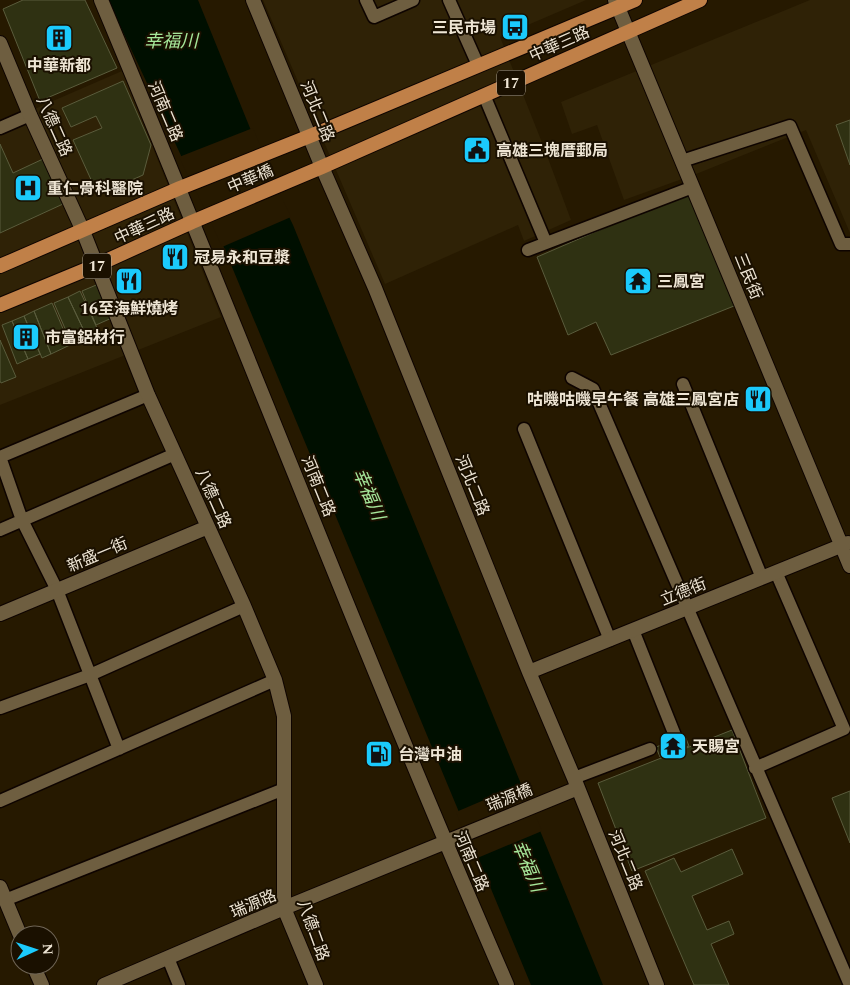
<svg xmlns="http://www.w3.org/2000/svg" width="850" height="985" viewBox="0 0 850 985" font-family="Spectral,'Noto Sans TC',serif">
  <rect width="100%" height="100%" fill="#261900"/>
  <!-- built -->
  <path fill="#2f2206" d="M263 0H586L500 37 543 145 571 220 524 241 518 225 385 284Z
    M810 0H850V233L806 130 696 174 624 200 597 125 572 134 561 102Z
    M122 71 221 317 0 405V124Z"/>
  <!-- water -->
  <path fill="#000f00" d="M108 0H198L272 182 293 225 603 985H531L212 219 184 162Z"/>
  <!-- pier -->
  <path fill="#261900" d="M253 128 274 181 291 217 222 247 210 220 179 157Z
    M522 784 542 831 475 859 456 812Z"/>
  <!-- building -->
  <path fill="#2f3112" stroke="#5a5c3c" d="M23 0H85L117 68 40 101 3 9Z
    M123 81 151 145 143 175 98 195 73 140 102 128 96 116 71 127 62 108Z
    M850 120V165L836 125Z
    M0 144 13 173 43 159 63 204 0 233Z
    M692 190 739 304 611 355 596 322 568 335 537 257Z
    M101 283 114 317 96 325 82 291Z
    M80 291 97 328 85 333 68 297Z
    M68 297 85 333 70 340 54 303Z
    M52 303 70 345 51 354 34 311Z
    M34 311 51 354 42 358 24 316Z
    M24 316 40 354 28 359 12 321Z
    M12 321 28 359 17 364 2 325Z
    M0 340 16 377 1 383 0 381Z
    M732 730 766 818 632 871 598 783Z
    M685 736 689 746 660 757 656 747Z
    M850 791V843L832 798Z
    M732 849 743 874 692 896 707 930 729 921 734 934 711 944 729 985H694L645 871 674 858 681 872Z"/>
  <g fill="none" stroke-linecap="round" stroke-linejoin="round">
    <!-- service casing -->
    <g stroke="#0e0400" stroke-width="15">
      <path id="service" d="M366 0 374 17 413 0
        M449 0 478 65
        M484 95 546 243
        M0 128 30 115
        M682 161 790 126 841 244H850
        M528 250 693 187
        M572 378 593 389 850 985
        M683 384 762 578
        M524 429 610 640
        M0 457 22 520 57 590 119 749
        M0 457 148 395
        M0 530 175 454
        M633 630 676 738
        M0 708 90 675 244 606
        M755 768 844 729 776 572
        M574 778 650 749
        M0 801 275 680
        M5 900 284 789
        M168 958 179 985"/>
    </g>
    <!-- minor casing -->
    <g stroke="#0e0400" stroke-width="16">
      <path id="minor" d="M101 0C238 327 365 659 507 985
        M253 0 322 167 375 288 529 672 574 778 657 985
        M615 0 850 566
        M0 43 30 115 83 231 148 395 244 606 275 680 284 716V908L316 985
        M0 614 208 527
        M529 672 848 543
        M0 887 20 935
        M33 965 42 985
        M104 985 284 908 578 788"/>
    </g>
    <!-- primary casing -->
    <g stroke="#0e0400" stroke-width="16">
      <path id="primary" d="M0 266 180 188 325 130 635 0
        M0 305 97 265 192 222 322 167 700 0"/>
    </g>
    <!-- service -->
    <use href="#service" stroke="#6e5e40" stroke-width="12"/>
    <!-- minor -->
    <use href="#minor" stroke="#6e5e40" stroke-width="14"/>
    <!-- primary -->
    <use href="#primary" stroke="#c08048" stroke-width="14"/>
  </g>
  <!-- icons -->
  <defs>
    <g id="bus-square" transform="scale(1.4375)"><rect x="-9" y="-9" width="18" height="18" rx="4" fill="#1bcafc" stroke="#1a1000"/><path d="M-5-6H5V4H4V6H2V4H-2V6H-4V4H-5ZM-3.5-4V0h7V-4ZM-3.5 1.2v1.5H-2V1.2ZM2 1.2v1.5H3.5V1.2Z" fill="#111"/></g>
    <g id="building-square" transform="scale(1.4375)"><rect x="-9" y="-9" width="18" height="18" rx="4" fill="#1bcafc" stroke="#1a1000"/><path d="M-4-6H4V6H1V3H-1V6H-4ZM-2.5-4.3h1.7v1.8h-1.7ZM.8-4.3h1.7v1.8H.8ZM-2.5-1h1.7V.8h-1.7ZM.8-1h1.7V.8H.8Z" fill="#111"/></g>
    <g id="civic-square" transform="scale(1.4375)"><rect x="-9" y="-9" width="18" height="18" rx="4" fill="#1bcafc" stroke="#1a1000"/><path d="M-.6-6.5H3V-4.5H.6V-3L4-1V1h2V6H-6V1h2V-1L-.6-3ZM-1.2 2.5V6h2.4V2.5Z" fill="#111"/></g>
    <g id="hospital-square" transform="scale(1.4375)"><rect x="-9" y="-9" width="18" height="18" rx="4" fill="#1bcafc" stroke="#1a1000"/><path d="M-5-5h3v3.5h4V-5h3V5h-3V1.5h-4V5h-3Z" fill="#111"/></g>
    <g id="restaurant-square" transform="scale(1.4375)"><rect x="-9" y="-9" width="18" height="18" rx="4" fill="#1bcafc" stroke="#1a1000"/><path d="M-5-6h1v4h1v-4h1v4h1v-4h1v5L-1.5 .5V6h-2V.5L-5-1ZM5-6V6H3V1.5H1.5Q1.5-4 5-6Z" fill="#111"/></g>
    <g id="temple-square" transform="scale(1.4375)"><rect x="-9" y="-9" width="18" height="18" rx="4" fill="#1bcafc" stroke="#1a1000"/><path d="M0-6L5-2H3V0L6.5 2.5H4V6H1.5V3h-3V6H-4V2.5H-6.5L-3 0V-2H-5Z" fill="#111"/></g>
    <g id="fuel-square" transform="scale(1.4375)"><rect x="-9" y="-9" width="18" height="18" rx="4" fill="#1bcafc" stroke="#1a1000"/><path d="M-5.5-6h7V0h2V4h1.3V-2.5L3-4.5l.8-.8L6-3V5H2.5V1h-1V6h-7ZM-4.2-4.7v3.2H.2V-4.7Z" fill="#111"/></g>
  </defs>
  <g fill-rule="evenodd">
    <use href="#bus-square" x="515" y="27"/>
    <use href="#building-square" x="59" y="38"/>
    <use href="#civic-square" x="477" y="150"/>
    <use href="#hospital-square" x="28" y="188"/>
    <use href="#restaurant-square" x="175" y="257"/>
    <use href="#restaurant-square" x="129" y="281"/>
    <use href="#temple-square" x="638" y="281"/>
    <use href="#building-square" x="26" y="337"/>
    <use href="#restaurant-square" x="758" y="399"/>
    <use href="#temple-square" x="673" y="746"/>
    <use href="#fuel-square" x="379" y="754"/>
  </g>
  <g text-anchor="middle" stroke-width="4" stroke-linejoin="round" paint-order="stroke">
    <!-- shield labels -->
    <g fill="#1a1000" stroke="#aea594" stroke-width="1">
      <rect x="497" y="70.5" width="28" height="25" rx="4"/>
      <rect x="83" y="253.5" width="28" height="25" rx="4"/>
    </g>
    <g font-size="15" font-weight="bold" fill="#eee5d4">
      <text x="511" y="88">17</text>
      <text x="97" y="271">17</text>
    </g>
    <!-- poi labels -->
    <g font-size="16" font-weight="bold" fill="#eee5d4" stroke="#1a1000" text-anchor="start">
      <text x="496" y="33" text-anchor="end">三民市場</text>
      <text x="59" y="71" text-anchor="middle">中華新都</text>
      <text x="496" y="156">高雄三塊厝郵局</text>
      <text x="47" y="194">重仁骨科醫院</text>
      <text x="194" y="263">冠易永和豆漿</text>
      <text x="657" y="287">三鳳宮</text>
      <text x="129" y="314" text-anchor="middle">16至海鮮燒烤</text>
      <text x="45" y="343">市富鋁材行</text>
      <text x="739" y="405" text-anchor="end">咕嘰咕嘰早午餐 高雄三鳳宮店</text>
      <text x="692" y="752">天賜宮</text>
      <text x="398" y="760">台灣中油</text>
    </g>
    <!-- street labels -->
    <g font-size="16" fill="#eee5d4" stroke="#1a1000">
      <text transform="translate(559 43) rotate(-24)" y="6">中華三路</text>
      <text transform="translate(166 111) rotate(67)" y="6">河南二路</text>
      <text transform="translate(318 111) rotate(68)" y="6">河北二路</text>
      <text transform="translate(55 126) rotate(66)" y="6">八德二路</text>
      <text transform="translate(250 178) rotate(-23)" y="6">中華橋</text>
      <text transform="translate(144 225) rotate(-25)" y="6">中華三路</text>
      <text transform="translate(749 276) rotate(68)" y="6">三民街</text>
      <text transform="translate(473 485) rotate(68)" y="6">河北二路</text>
      <text transform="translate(319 486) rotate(68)" y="6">河南二路</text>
      <text transform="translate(214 498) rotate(66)" y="6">八德二路</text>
      <text transform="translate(97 554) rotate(-23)" y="6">新盛一街</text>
      <text transform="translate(683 591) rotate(-22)" y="6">立德街</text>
      <text transform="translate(509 797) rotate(-22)" y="6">瑞源橋</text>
      <text transform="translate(626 860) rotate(68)" y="6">河北二路</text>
      <text transform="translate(472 861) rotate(67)" y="6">河南二路</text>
      <text transform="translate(253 903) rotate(-23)" y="6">瑞源路</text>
      <text transform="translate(314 930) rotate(70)" y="6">八德二路</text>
    </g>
    <!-- water labels -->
    <g font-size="18" font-style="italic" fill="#a6e79a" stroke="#1a1000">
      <text x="171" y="47">幸福川</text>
      <text transform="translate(369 494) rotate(67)" y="6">幸福川</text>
      <text transform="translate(528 866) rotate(67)" y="6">幸福川</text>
    </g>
  </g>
  <!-- north arrow -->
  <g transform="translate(35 950) rotate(87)"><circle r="24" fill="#1a1000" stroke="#6f6555"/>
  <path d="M0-4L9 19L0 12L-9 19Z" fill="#1bcafc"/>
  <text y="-8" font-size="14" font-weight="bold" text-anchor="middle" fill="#eee5d4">N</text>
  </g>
</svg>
